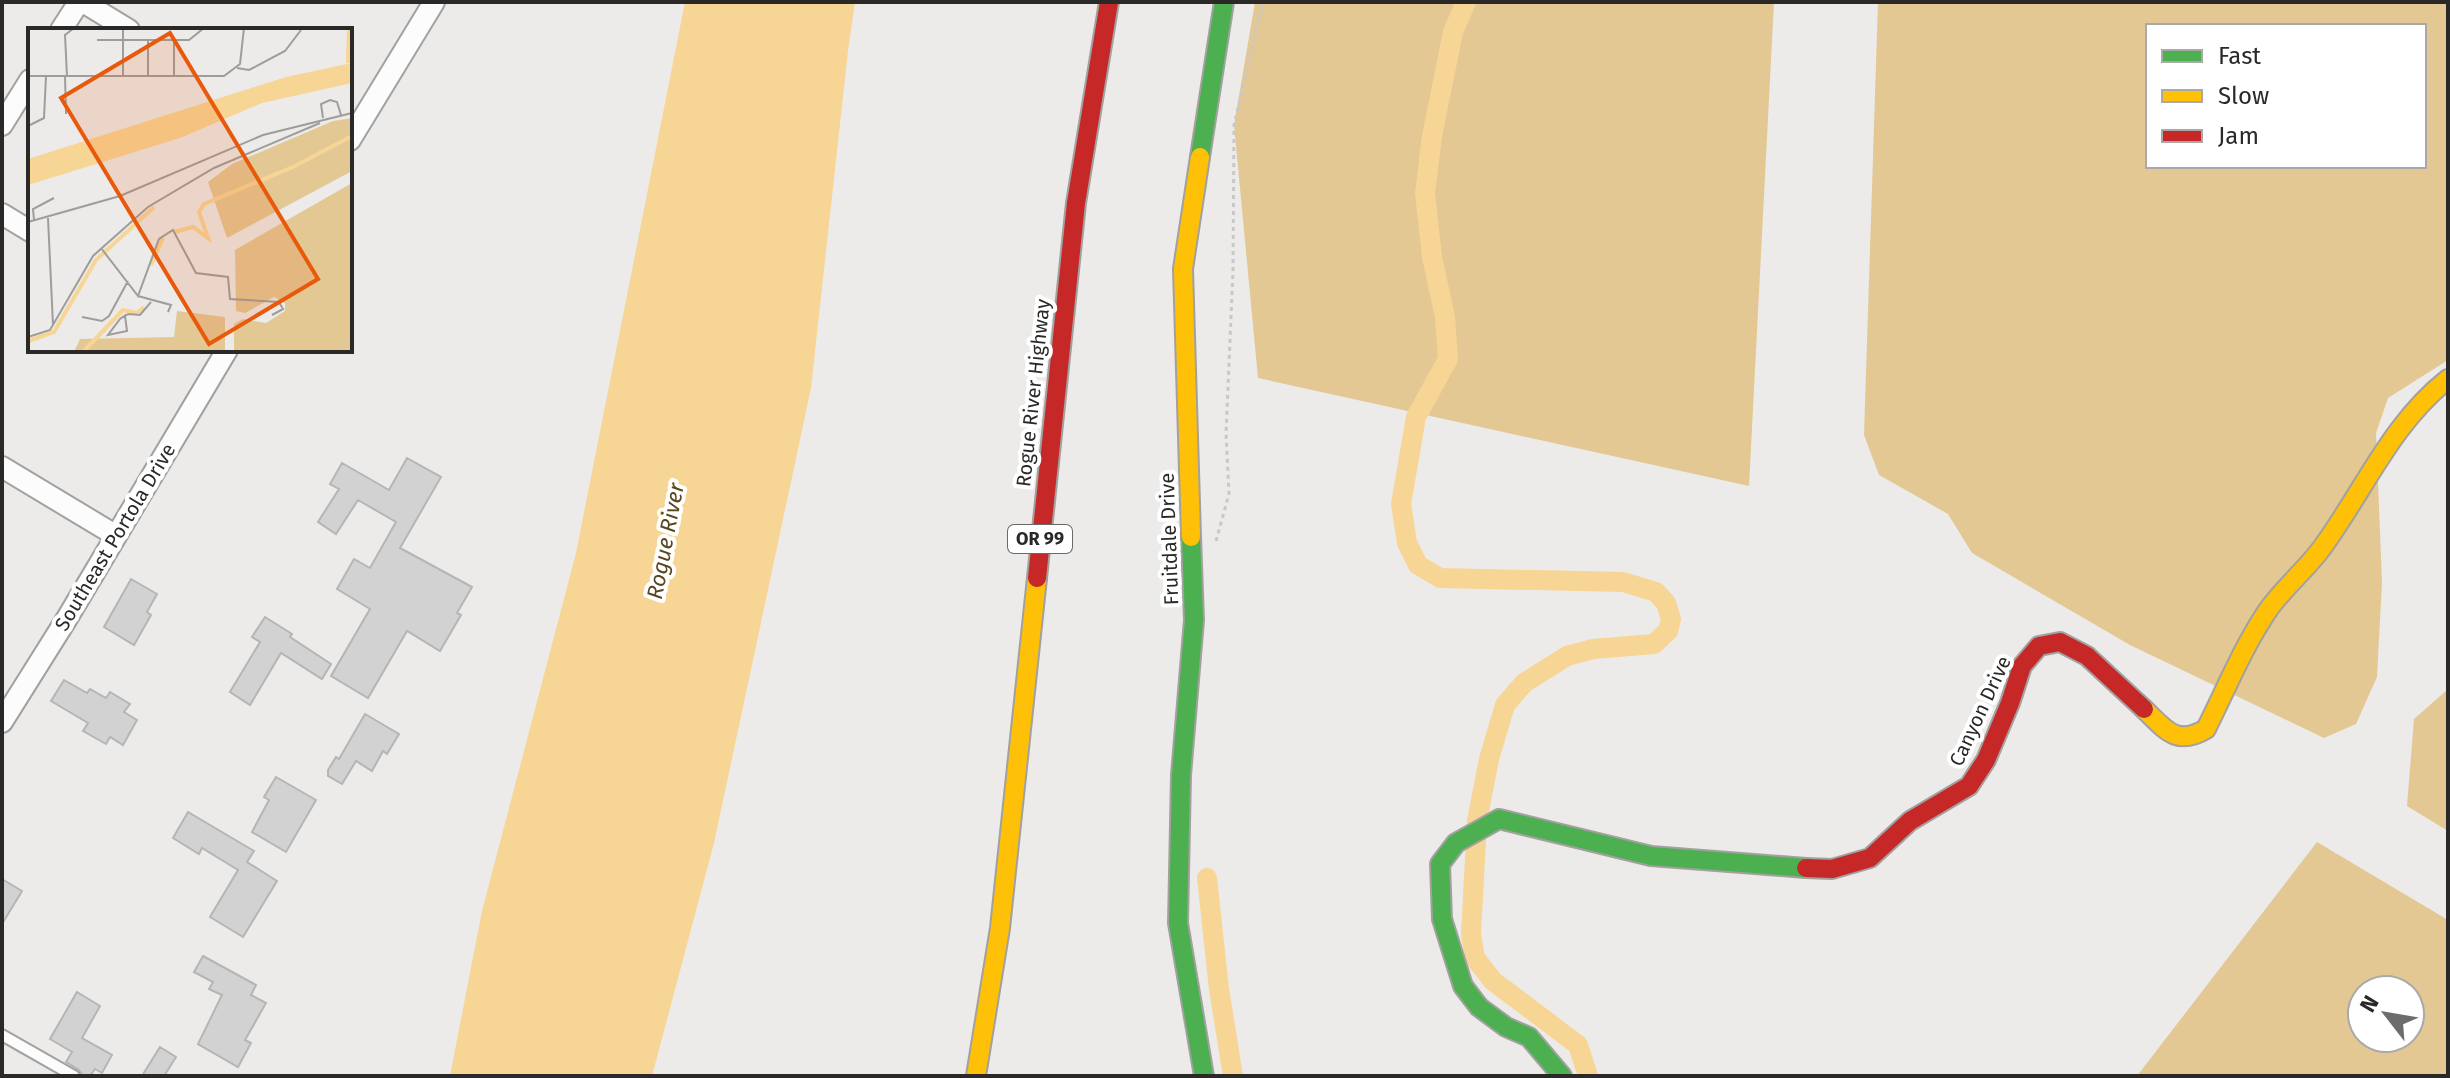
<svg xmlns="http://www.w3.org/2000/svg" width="2450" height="1078" viewBox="0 0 2450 1078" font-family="'Fira Sans',sans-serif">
  <rect width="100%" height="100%" fill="#ecebe9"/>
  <!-- forest -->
  <path fill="#e3c894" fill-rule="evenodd" d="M1255 2H1774L1749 486 1258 378 1234 125Z
    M1878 2H2448V360L2388 398 2376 433 2382 582 2377 677 2356 724 2324 738 2130 645 1972 553 1948 514 1879 475 1864 435ZM2148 26H2424V166H2148Z
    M2448 689V831L2407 806 2414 719Z
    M2317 842 2448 920V1076H2137ZM2362 990H2410V1038H2362Z"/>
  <!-- water -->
  <path fill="#f7d594" d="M685 2H855L848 51 811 388 714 843 652 1076H450L482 911 576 553Z"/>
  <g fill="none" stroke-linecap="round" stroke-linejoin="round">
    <!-- canal -->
    <path stroke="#f7d594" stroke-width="20" d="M1466 2 1453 32 1432 136 1425 193 1432 257 1445 317 1448 359 1416 417 1401 504 1407 543 1418 565 1440 578 1623 582 1656 592 1666 603 1671 619 1668 631 1654 644 1593 649 1567 656 1524 683 1505 705 1489 759 1477 821 1471 934 1475 958 1493 981 1578 1045 1588 1076
      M1207 878 1219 989 1233 1076"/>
  </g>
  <!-- building -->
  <path fill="#d2d2d2" stroke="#b4b5b4" stroke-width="2" d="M407 458 441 477 400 548 472 587 457 613 461 615 440 651 407 631 368 698 331 676 370 609 337 589 354 559 370 568 396 522 358 500 336 534 318 522 339 489 330 484 342 463 389 490Z
    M131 579 157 594 147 612 151 615 134 645 104 627Z
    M265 617 292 634 290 637 331 664 322 679 281 653 250 705 230 692 260 642 252 637Z
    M64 680 87 693 90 689 106 698 110 692 130 704 124 712 137 720 123 745 110 737 106 744 83 731 88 723 51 701Z
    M365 714 399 734 387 754 383 751 372 771 356 761 342 784 328 776V770L336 757 339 759Z
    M276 777 316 800 286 852 252 832 269 800 264 797Z
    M188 812 254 851 247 862 277 881 243 937 210 917 238 870 202 848 199 854 173 838Z
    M2 879 22 891 2 924Z
    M203 956 256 985 251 995 266 1003 245 1040 251 1043 238 1067 198 1044 222 995 209 989 213 982 194 972Z
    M77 992 100 1006 82 1038 112 1055 102 1073 95 1069 90 1076H83L79 1070 66 1062 72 1052 50 1039Z
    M160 1047 176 1057 164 1076H142Z"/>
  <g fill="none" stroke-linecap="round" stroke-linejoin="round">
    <!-- lane casing -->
    <g stroke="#a2a1a0" stroke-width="14">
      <path id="lane" d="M2 1035 74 1076"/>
    </g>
    <!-- street casing -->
    <g stroke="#a2a1a0" stroke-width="24">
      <path id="street" d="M83 2 129 30
        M61 30 79 2
        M2 125 30 80
        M350 140 434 2
        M2 214 30 231
        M2 467 115 535
        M2 722 66 620 227 350"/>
    </g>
    <!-- fast casing -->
    <g stroke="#a2a1a0" stroke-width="22">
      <path id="fast" d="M1200 157 1224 2
        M1191 537 1194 620 1181 775 1178 923 1204 1076
        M1562 1076 1529 1037 1506 1027 1479 1007 1463 986 1442 919 1440 864 1456 843 1499 819 1651 856 1806 868"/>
    </g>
    <!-- slow casing -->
    <g stroke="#a2a1a0" stroke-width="22">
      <path id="slow" d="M1191 537 1183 269 1200 157
        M2144 709C2165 729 2176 747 2206 729 2226 689 2243 647 2268 610 2285 586 2308 568 2324 545 2365 488 2392 423 2448 379
        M976 1076 1000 928 1037 578"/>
    </g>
    <!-- jam casing -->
    <g stroke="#a2a1a0" stroke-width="22">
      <path id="jam" d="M1037 578 1076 203 1109 2
        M1806 868 1832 869 1870 858 1910 821 1969 786 1986 760 2010 703 2022 666 2039 646 2060 642 2087 656 2144 709"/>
    </g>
    <!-- path -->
    <path stroke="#c9c8c8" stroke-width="3" stroke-dasharray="4 4" stroke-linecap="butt" d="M1216 541 1229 494 1226 433 1233 271 1234 125 1263 2"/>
    <!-- lane -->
    <use href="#lane" stroke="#fcfcfc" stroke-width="10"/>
    <!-- street -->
    <use href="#street" stroke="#fcfcfc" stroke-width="20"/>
    <!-- fast -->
    <use href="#fast" stroke="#4caf50" stroke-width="18"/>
    <!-- slow -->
    <use href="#slow" stroke="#ffc107" stroke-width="18"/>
    <!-- jam -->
    <use href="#jam" stroke="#c62828" stroke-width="18"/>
  </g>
  <g text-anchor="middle" stroke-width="8" stroke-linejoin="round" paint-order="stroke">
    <!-- shield labels -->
    <rect fill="#fff" stroke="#6a6968" stroke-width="2" x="1008" y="525" width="64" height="28" rx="6"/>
    <g font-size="18" font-weight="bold" fill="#2a2928">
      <text x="1040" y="545">OR 99</text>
    </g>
    <!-- street labels -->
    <g font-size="20" fill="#2a2928" stroke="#fff">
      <text transform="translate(1033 393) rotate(-84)" y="7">Rogue River Highway</text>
      <text transform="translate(115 537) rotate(-59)" y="7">Southeast Portola Drive</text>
      <text transform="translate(1169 539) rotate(-92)" y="7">Fruitdale Drive</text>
      <text transform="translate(1980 711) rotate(-65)" y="7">Canyon Drive</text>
    </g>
    <!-- water labels -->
    <g font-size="22" font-style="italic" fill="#59451e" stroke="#fff">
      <text transform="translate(665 541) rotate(-79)" y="8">Rogue River</text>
    </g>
  </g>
  <!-- overview -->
  <g transform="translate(28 28)">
    <rect width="324" height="324" fill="#ecebe9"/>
    <path d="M324 90V143L199 210 180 154 204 136 305 93ZM324 155V324H206V296L215 291 238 295 257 283V275L246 269 217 285 208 283 207 222ZM149 283 197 289V324H46L52 311 146 309Z" fill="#e3c894"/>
    <path d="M324 35V55L234 75 152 110 0 157V131L258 49Z" fill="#f7d594"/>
    <path fill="none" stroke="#f7d594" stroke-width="4" d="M320 35 321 0M146 204 165 199 180 210 171 184 176 176 265 139 324 108M123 237 135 210M0 313 26 304 68 232 126 179M55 324 95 282 109 285 116 279"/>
    <path fill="none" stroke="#9e9d9c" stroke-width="2" d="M95 0V49M69 12H161L176 0M120 12V49M209 40 221 42 257 23 273 2M0 48H196L212 36 216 0M37 48 38 86M39 48 37 7 46 0M146 48V13M295 90 293 76 302 72 309 74 313 87M0 98 16 90 18 48M20 190 25 297M6 192 5 181 26 170M0 194 92 168 235 107 324 85M73 220 110 268 131 211 145 202 168 245 200 249 202 271 251 274 255 281 244 287M110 268 143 277 140 284M97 288 99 303 80 307 92 291 98 287 101 286 112 287 123 274M54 289 74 293 81 288 100 253M0 309 22 302 65 228 120 179 186 140 292 95"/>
    <path fill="#e8590c" fill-opacity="0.15" stroke="#e8590c" stroke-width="4" d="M142 5 290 251 181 316 33 70Z"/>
    <rect width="324" height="324" fill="none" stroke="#2a2928" stroke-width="4"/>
  </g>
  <!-- border -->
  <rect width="2450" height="1078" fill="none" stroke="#2a2928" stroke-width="8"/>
  <!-- legend -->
  <rect x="2146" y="24" width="280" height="144" fill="#ffffff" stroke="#aaa9a9" stroke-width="2"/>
  <rect x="2162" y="50" width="40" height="12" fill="#4caf50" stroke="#aaa9a9" stroke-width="2"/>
  <text x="2218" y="64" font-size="24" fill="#2a2928">Fast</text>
  <rect x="2162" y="90" width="40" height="12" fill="#ffc107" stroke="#aaa9a9" stroke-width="2"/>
  <text x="2218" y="104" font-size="24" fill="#2a2928">Slow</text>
  <rect x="2162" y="130" width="40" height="12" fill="#c62828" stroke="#aaa9a9" stroke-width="2"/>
  <text x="2218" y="144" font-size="24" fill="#2a2928">Jam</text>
  <!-- north arrow -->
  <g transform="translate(2386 1014) rotate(301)"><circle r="38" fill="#ffffff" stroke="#aaa9a9" stroke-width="2"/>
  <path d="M0-6L14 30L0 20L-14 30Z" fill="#6e6d6c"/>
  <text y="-12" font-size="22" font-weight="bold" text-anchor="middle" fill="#2a2928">N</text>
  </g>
</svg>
